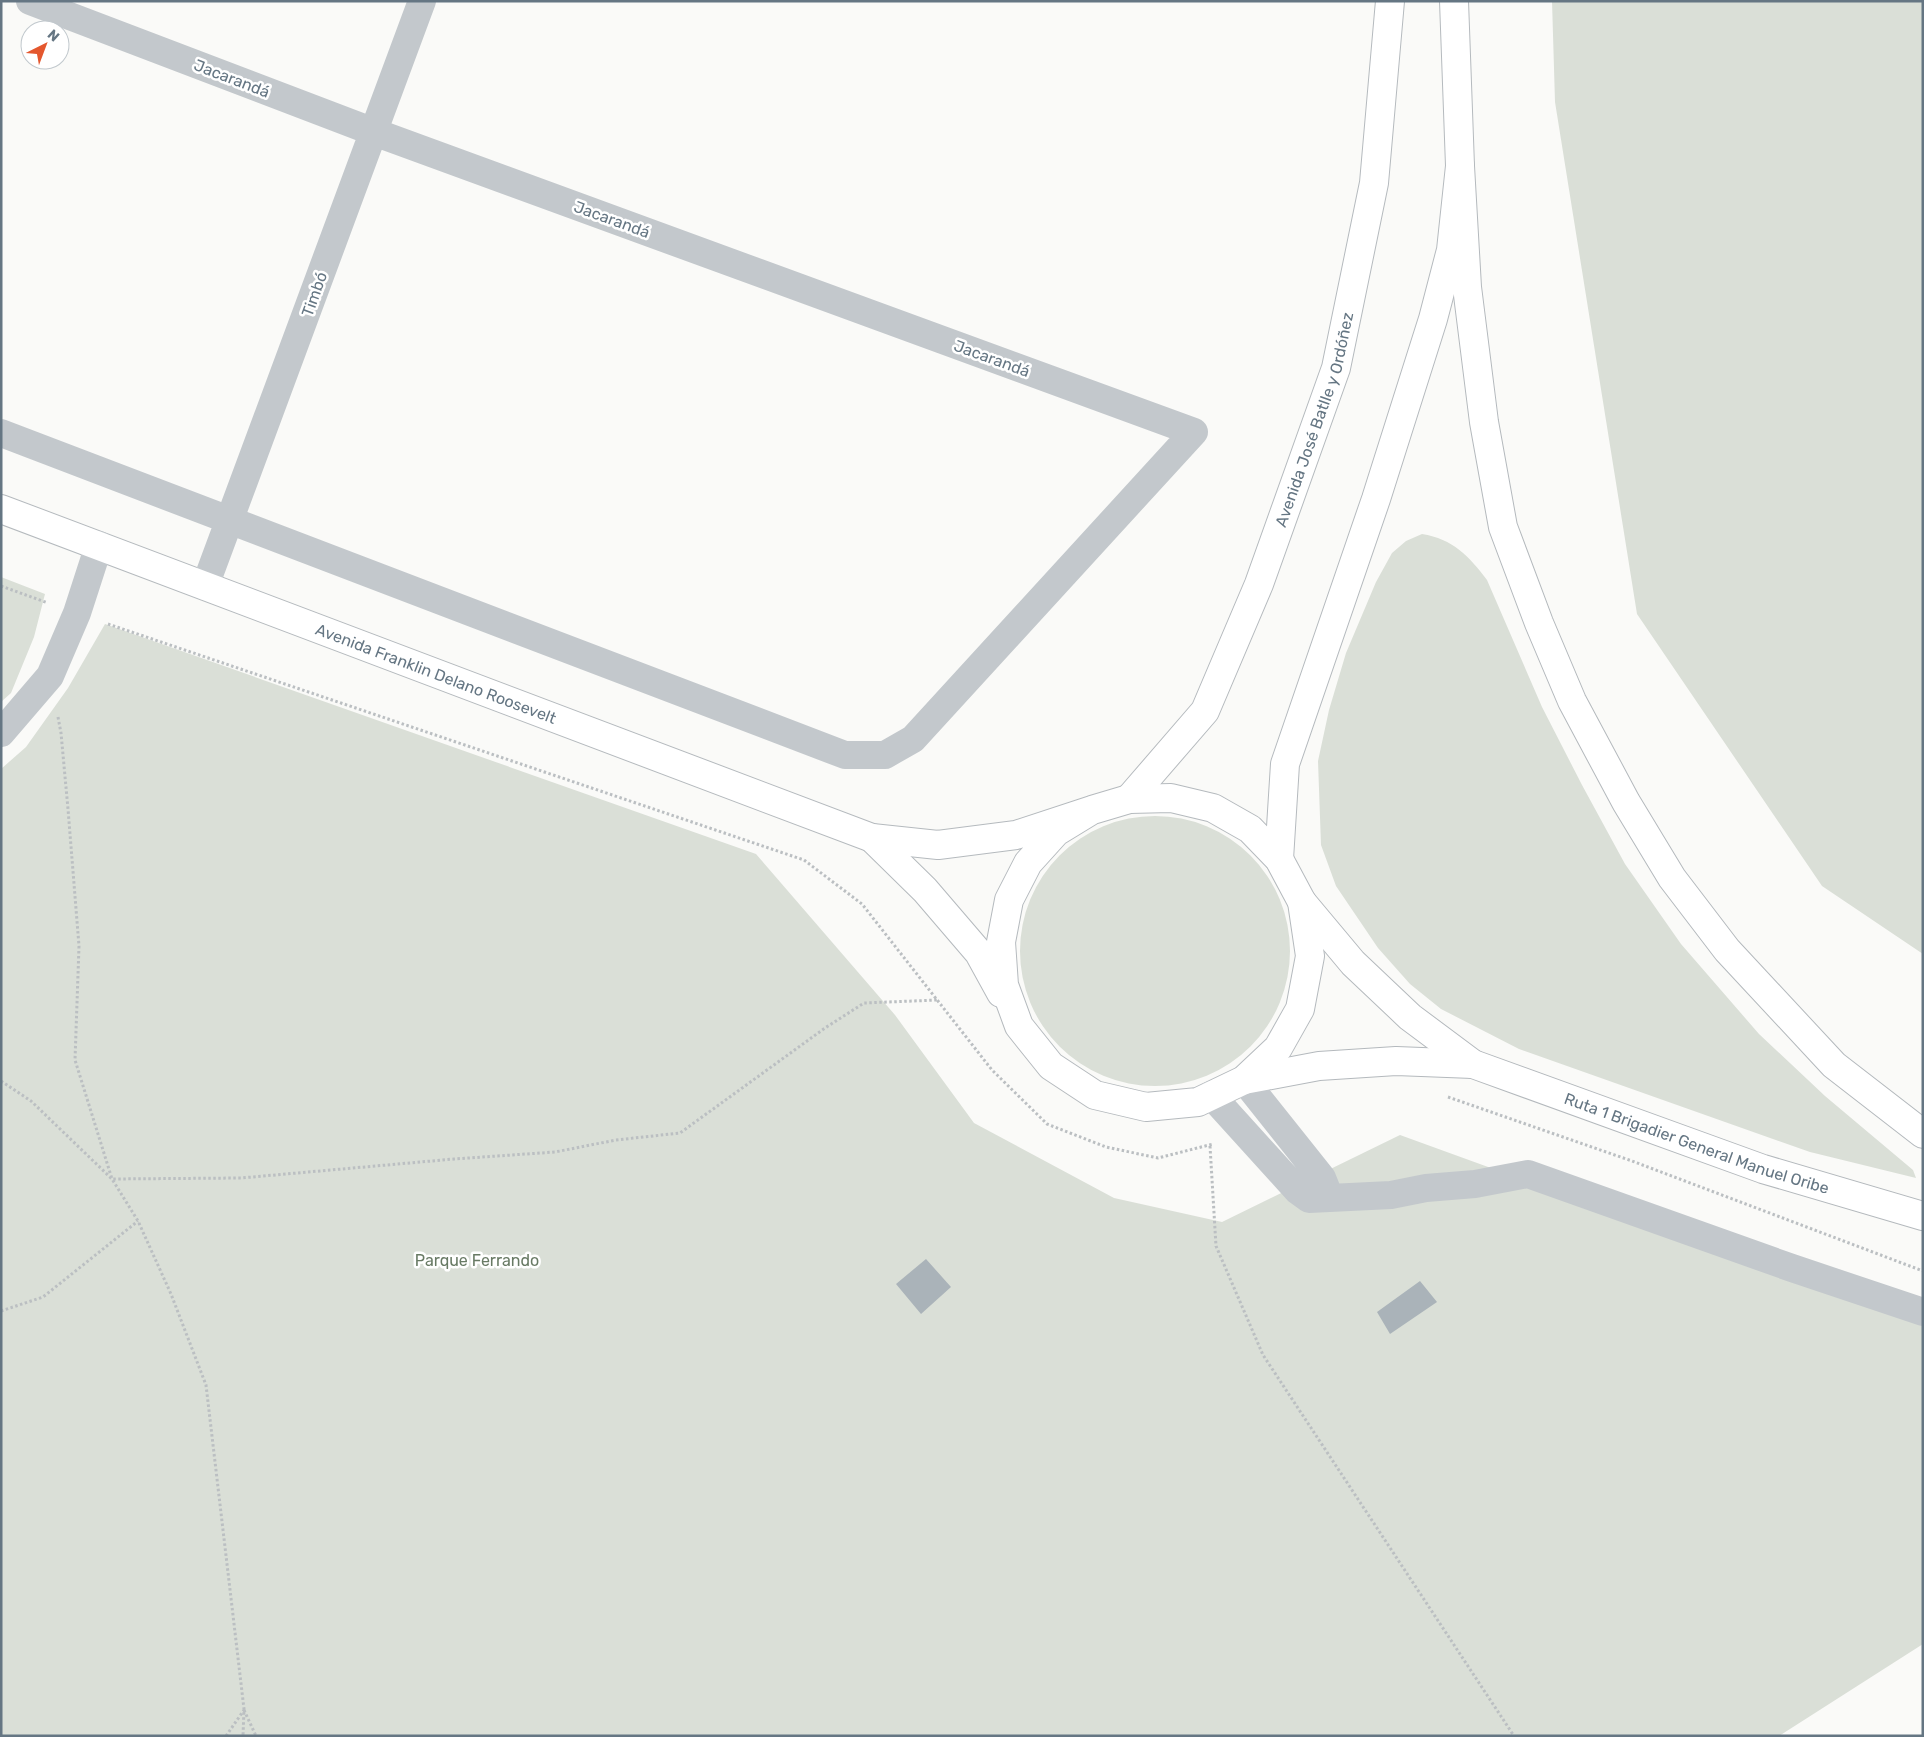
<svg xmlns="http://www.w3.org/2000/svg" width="1924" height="1737" viewBox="0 0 1924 1737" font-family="Rubik,sans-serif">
  <rect width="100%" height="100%" fill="#fafaf8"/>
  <!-- green -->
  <path fill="#dadfd7" d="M1552 1H1923V954L1822 886 1637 614 1555 102Z
    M1422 534C1453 539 1469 556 1487 580L1542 707 1582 785 1625 864 1681 944 1759 1034 1825 1096 1913 1170 1916 1178 1810 1152 1519 1049 1441 1009 1410 984 1378 948 1336 886 1321 845 1318 761 1329 710 1346 653 1376 582 1392 553 1406 541Z
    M1 577 45 594 34 637 11 693 1 702Z
    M105 624 756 854 895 1015 974 1123 1114 1198 1222 1222 1400 1135 1923 1325V1644L1779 1736H1V769L26 747 68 688Z
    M1020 951a135 135 0 1 1 270 0a135 135 0 1 1-270 0Z"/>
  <!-- building -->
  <path fill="#aab3b9" d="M926 1259 951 1287 921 1314 896 1284Z
    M1420 1281 1437 1302 1390 1334 1377 1312Z"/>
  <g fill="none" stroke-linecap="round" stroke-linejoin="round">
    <!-- major casing -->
    <g stroke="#b5babe" stroke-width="30">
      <g id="major">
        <path id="s1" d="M1 509 872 838 938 845 1016 835 1092 810 1129 799 1171 798 1213 808 1250 829 1279 859 1302 902 1310 956 1300 1009 1278 1048 1244 1080 1198 1102 1146 1107 1095 1095 1051 1066 1019 1026 1004 985 1001 942 1009 900 1028 863 1056 832 1092 810"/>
        <path id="s2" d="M1129 799 1205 711 1259 584 1336 368 1374 183 1390 1"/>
        <path d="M872 838 925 890 979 953 1001 993"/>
        <path d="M1279 859 1285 764 1376 499 1433 319 1451 250 1460 166 1454 1"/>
      </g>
    </g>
    <!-- highway casing -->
    <g stroke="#b4b9bd" stroke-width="30">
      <g id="highway">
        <path d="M1460 166 1467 287 1484 422 1503 527 1539 623 1572 701 1626 802 1672 878 1727 950 1834 1065 1923 1134"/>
        <path id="s3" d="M1302 902 1353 963 1410 1017 1473 1064 1763 1169 1923 1216"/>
        <path d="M1244 1080 1319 1066 1396 1061 1473 1064"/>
      </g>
    </g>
    <!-- path -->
    <path stroke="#bbbfc2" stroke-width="3" stroke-dasharray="2.5 2.5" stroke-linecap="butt" d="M1 586 48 603
      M108 624 804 860 862 904 992 1070 1047 1124 1106 1147 1158 1158 1213 1144
      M58 717 61 733 68 809 79 946 75 1060 112 1179 241 1178 454 1159 555 1152 616 1140 680 1133 825 1028 864 1003 937 1000
      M1 1081 31 1101 112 1179 138 1221 171 1294 206 1385 244 1709 243 1736
      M1448 1097 1632 1161 1923 1271
      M1210 1146 1216 1246 1263 1355 1514 1736
      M1 1311 43 1297 138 1221
      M244 1710 256 1736
      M226 1736 244 1710"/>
    <!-- minor -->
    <path stroke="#c3c8cc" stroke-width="28" d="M1 433 845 755H885L913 739 1194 432 374 132 30 1
      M205 586 422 1
      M1 733 50 676 77 613 99 545
      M1244 1080 1322 1178 1330 1198
      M1211 1095 1298 1191 1309 1199 1391 1195 1426 1188 1475 1184 1528 1174 1792 1268 1923 1312"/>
    <!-- major -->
    <use href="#major" stroke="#fff" stroke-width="28"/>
    <!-- highway -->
    <use href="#highway" stroke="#fff" stroke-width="28"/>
  </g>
  <g text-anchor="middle" stroke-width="5" stroke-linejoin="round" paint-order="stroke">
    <!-- street labels -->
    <g font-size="16" fill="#657683" stroke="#fff">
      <text transform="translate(232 78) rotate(21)" y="6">Jacarandá</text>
      <text transform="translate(612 219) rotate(20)" y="6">Jacarandá</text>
      <text transform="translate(314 294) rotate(-70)" y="6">Timbó</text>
      <text transform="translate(992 358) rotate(20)" y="6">Jacarandá</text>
      <text dy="6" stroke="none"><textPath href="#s2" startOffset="428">Avenida José Batlle y Ordóñez</textPath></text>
      <text dy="6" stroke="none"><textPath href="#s1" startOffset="465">Avenida Franklin Delano Roosevelt</textPath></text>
      <text dy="6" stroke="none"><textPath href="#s3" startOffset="474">Ruta 1 Brigadier General Manuel Oribe</textPath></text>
    </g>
    <!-- park labels -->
    <g font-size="16" fill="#687a64" stroke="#fff">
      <text x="477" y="1266">Parque Ferrando</text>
    </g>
  </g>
  <!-- border -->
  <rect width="1924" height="1737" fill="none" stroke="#657683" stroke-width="5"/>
  <!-- north arrow -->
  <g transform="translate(45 45) rotate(42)"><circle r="24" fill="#ffffff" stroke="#c1c8cd"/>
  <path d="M0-4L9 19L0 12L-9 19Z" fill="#e4572e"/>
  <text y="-8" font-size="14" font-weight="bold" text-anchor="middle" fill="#657683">N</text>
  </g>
</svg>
